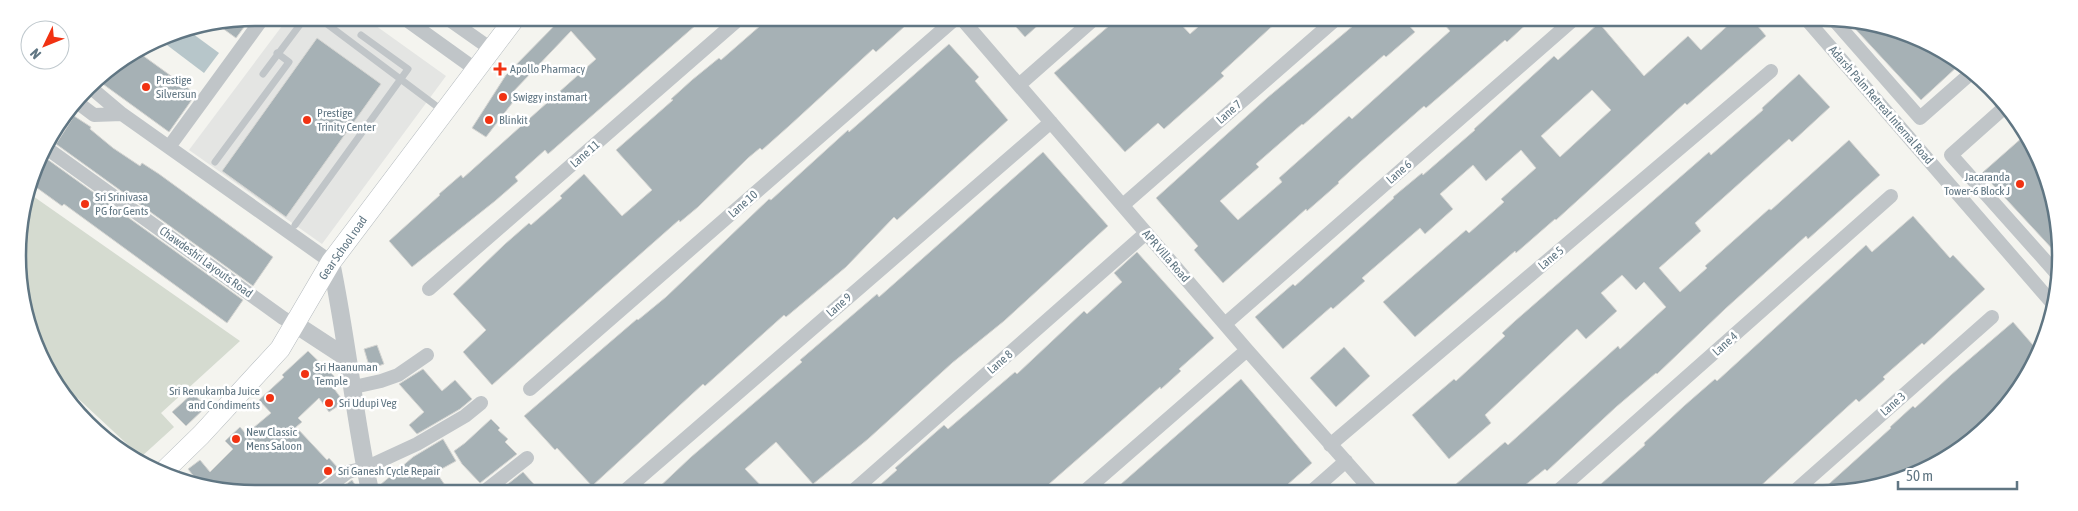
<svg xmlns="http://www.w3.org/2000/svg" width="2078" height="511" viewBox="0 0 2078 511" font-family="'Asap Condensed',sans-serif">
  <rect width="100%" height="100%" fill="#f4f4ef"/>
  <!-- built -->
  <path fill="#e4e5e3" d="M288 18H365L446 76 322 244 189 150Z"/>
  <!-- green -->
  <path fill="#d5dbd0" d="M30 194 240 341 161 413 174 427 141 457 55 377 26 317 18 240Z"/>
  <!-- water -->
  <path fill="#b7c6ca" d="M189 31 219 53 204 73 163 42 169 35Z"/>
  <!-- building -->
  <path fill="#a6b1b5" stroke="#d5d5d2" fill-rule="evenodd" d="M559 18H704L548 154 545 150 515 177 518 181 495 201 412 267 389 241 440 195 439 194 461 175 463 178 596 59 571 31 511 94 516 98 486 137 472 128 506 75 561 19Z
    M769 18H914L876 52 873 49 789 126 762 150 760 148 748 158 698 207 680 222 679 220 492 385 463 352 486 330 453 294 505 244 529 223 531 225 562 198 560 196 584 174 622 216 652 190 616 150 673 100 671 99 692 80 719 58 721 60Z
    M1008 18 1045 19 1025 37Z
    M250 19 236 38 218 25 227 23Z
    M1117 19H1176L1190 34 1207 19H1280L1221 73 1224 76 1164 129 1158 123 1125 152 1054 73Z
    M1349 19H1403L1415 32 1386 57 1384 55 1303 125 1302 124 1256 164 1259 167 1220 201 1238 220 1282 182 1279 178 1349 116 1352 119 1450 31 1445 25 1451 19H1532L1507 42 1505 40 1426 108 1424 106 1360 162 1338 182 1339 183 1307 211 1306 209 1223 283 1194 250 1198 246 1156 198 1267 98 1354 25Z
    M1735 19H1752L1766 36 1687 105 1685 103 1556 220 1555 219 1516 253 1515 251 1415 337 1383 302 1466 230 1469 233 1504 202 1501 199 1536 168 1521 150 1486 181 1473 165 1440 194 1453 209 1425 234 1420 228 1362 278 1365 281 1333 309 1331 307 1283 349 1255 317 1293 284 1295 286 1394 198 1393 197 1422 173 1423 175 1475 130 1474 129 1554 56 1558 60 1599 23 1644 76 1688 36 1701 50ZM1592 90 1611 110 1560 157 1541 136Z
    M1847 20H1854L1942 50 1959 65 1921 100Z
    M317 38 381 84 286 217 222 171Z
    M949 44 979 77 975 81 1008 120 897 220 894 217 846 267 786 317 784 315 705 386 703 384 592 486 557 448 555 450 524 416 637 319 638 320 666 297 769 199 771 200 848 130 849 132Z
    M138 52 196 94 169 132 96 79Z
    M1799 74 1830 107 1792 142 1789 139 1695 223 1701 231 1659 268 1680 292 1707 268 1705 266 1769 209 1771 210 1849 140 1880 175 1808 239 1806 236 1725 309 1657 374 1656 373 1616 407 1547 471 1545 469 1518 491H1448L1505 442 1508 445 1618 346 1620 349 1666 307 1644 282 1636 290 1622 275 1601 293 1617 311 1586 339 1577 329 1485 415 1491 423 1449 459 1412 415 1454 379 1456 381 1505 336 1502 333 1515 321 1709 152 1711 155 1763 110 1762 108Z
    M74 116 91 127 90 129 113 148 140 166 142 163 159 174 273 257 253 286 56 144Z
    M2024 136 2052 194 2056 253 1982 173Z
    M1043 152 1108 226 1004 321 952 363 868 439 813 484 776 442 745 469 766 491H655L691 457 802 362 800 360 877 294 879 297Z
    M47 159 243 300 227 323 64 204 62 206 33 185 39 161 44 164Z
    M1913 216 1950 258 1953 255 1985 289 1924 345 1922 343 1883 377 1885 379 1859 402 1856 399 1755 491H1593L1645 445 1644 443 1684 406 1715 379 1717 381 1866 245 1872 252Z
    M1137 252 1214 338 1179 369 1181 371 1161 389 1160 387 1041 491H873L897 470 895 468 944 425 948 429 1015 372 1017 374 1084 311 1087 314 1122 282 1114 273Z
    M2013 322 2039 352 2036 361 1990 424 1928 469 1853 492H1820L1891 428 1890 427 1913 406 1915 408 1951 375Z
    M377 345 384 364 370 369 364 349Z
    M1344 347 1370 376 1336 407 1310 378Z
    M308 351 338 380 332 386 344 402 329 412 319 398 298 418 302 422 296 427 327 460 329 458 338 468 318 484 314 491H261L256 485 250 491H224L199 483 188 469 200 460 210 472 233 449 225 441 240 427 246 434 271 413 259 400 284 377 282 375Z
    M423 369 442 391 455 380 472 399 460 409 417 434 409 425 424 412 399 384Z
    M1241 379 1312 463 1287 485 1279 491H1113Z
    M193 393 206 407 186 426 172 412Z
    M491 419 500 428 498 430 508 439 505 442 517 454 480 483 462 464 454 451 465 443Z
    M443 439 456 461 436 472 449 491H380V485L413 457Z
    M523 472 540 491H499Z
    M352 480 359 491H337Z"/>
  <g fill="none" stroke-linecap="round" stroke-linejoin="round">
    <!-- secondary casing -->
    <g stroke="#b2b8bc" stroke-width="21">
      <path id="secondary" d="M164 471 201 435 280 349 331 262 515 18"/>
    </g>
    <!-- service -->
    <path stroke="#c0c5c8" stroke-width="7" d="M319 18 443 111
      M263 74 305 18
      M215 162 289 62 277 53
      M295 225 408 69 361 35"/>
    <!-- minor -->
    <path stroke="#c0c5c8" stroke-width="14" d="M404 18 475 69
      M447 18 491 49
      M961 18 1247 350 1372 491
      M1807 20 2053 304
      M1834 20 1920 118 1970 74
      M1019 85 1094 19
      M90 87 122 114 331 262
      M78 103 94 115 122 114
      M2006 106 1951 155 2058 275
      M45 147 283 318 295 324
      M169 147 263 18
      M1123 205 1336 19
      M429 289 740 18
      M1225 324 1574 19
      M354 387 381 381 398 375 427 355
      M530 389 956 18
      M1330 445 1771 71
      M627 489 1051 122
      M323 491 348 472 365 468 417 444 465 416 481 403
      M485 491 527 458
      M853 491 1146 233
      M1085 491 1247 350
      M1312 491 1346 461
      M1558 491 1891 196
      M1795 491 1992 317"/>
    <!-- tertiary -->
    <path stroke="#c0c5c8" stroke-width="18" d="M331 262C347 338 354 415 370 491
      M295 324 347 358"/>
    <!-- secondary -->
    <use href="#secondary" stroke="#fff" stroke-width="20"/>
  </g>
  <!-- markers -->
  <g fill="#f13212" stroke="#fff" stroke-width="2">
    <path d="M497.5 61.5h5v5h5v5h-5v5h-5v-5h-5v-5h5z"/>
    <circle cx="146" cy="87" r="5"/>
    <circle cx="503" cy="97" r="5"/>
    <circle cx="307" cy="120" r="5"/>
    <circle cx="489" cy="120" r="5"/>
    <circle cx="2020" cy="184" r="5"/>
    <circle cx="85" cy="204" r="5"/>
    <circle cx="305" cy="374" r="5"/>
    <circle cx="270" cy="398" r="5"/>
    <circle cx="329" cy="403" r="5"/>
    <circle cx="236" cy="439" r="5"/>
    <circle cx="328" cy="471" r="5"/>
  </g>
  <g text-anchor="middle" stroke-width="5" stroke-linejoin="round" paint-order="stroke">
    <!-- poi labels -->
    <g font-size="12" fill="#607683" stroke="#fff" text-anchor="start">
      <text x="510" y="73">Apollo Pharmacy</text>
      <text x="156" y="84">Prestige<tspan x="156" dy="14">Silversun</tspan></text>
      <text x="513" y="101">Swiggy instamart</text>
      <text x="317" y="117">Prestige<tspan x="317" dy="14">Trinity Center</tspan></text>
      <text x="499" y="124">Blinkit</text>
      <text x="2010" y="181" text-anchor="end">Jacaranda<tspan x="2010" dy="14">Tower-6 Block J</tspan></text>
      <text x="95" y="201">Sri Srinivasa<tspan x="95" dy="14">PG for Gents</tspan></text>
      <text x="315" y="371">Sri Haanuman<tspan x="315" dy="14">Temple</tspan></text>
      <text x="260" y="395" text-anchor="end">Sri Renukamba Juice<tspan x="260" dy="14">and Condiments</tspan></text>
      <text x="339" y="407">Sri Udupi Veg</text>
      <text x="246" y="436">New Classic<tspan x="246" dy="14">Mens Saloon</tspan></text>
      <text x="338" y="475">Sri Ganesh Cycle Repair</text>
    </g>
    <!-- street labels -->
    <g font-size="12" fill="#607683" stroke="#fff">
      <text transform="translate(1881 105) rotate(49)" y="4">Adarsh Palm Retreat Internal Road</text>
      <text transform="translate(1229 112) rotate(-41)" y="4">Lane 7</text>
      <text transform="translate(585 154) rotate(-41)" y="4">Lane 11</text>
      <text transform="translate(1399 172) rotate(-41)" y="4">Lane 6</text>
      <text transform="translate(743 204) rotate(-41)" y="4">Lane 10</text>
      <text transform="translate(343 248) rotate(-55)" y="4">Gear School road</text>
      <text transform="translate(1166 256) rotate(49)" y="4">APR Villa Road</text>
      <text transform="translate(1551 258) rotate(-40)" y="4">Lane 5</text>
      <text transform="translate(206 262) rotate(36)" y="4">Chawdeshri Layouts Road</text>
      <text transform="translate(839 305) rotate(-41)" y="4">Lane 9</text>
      <text transform="translate(1725 344) rotate(-42)" y="4">Lane 4</text>
      <text transform="translate(1000 362) rotate(-41)" y="4">Lane 8</text>
      <text transform="translate(1893 404) rotate(-41)" y="4">Lane 3</text>
    </g>
  </g>
  <!-- crop -->
  <path d="M0 0H2078V511H0ZM255 26H1823A229 229 0 0 1 2052 255V256A229 229 0 0 1 1823 485H255A229 229 0 0 1 26 256V255A229 229 0 0 1 255 26Z" fill="#fff" fill-rule="evenodd"/>
  <path fill="none" stroke="#607683" stroke-width="2.5" d="M255 26H1823A229 229 0 0 1 2052 255V256A229 229 0 0 1 1823 485H255A229 229 0 0 1 26 256V255A229 229 0 0 1 255 26Z"/>
  <!-- north arrow -->
  <g transform="translate(45 45) rotate(227)"><circle r="24" fill="#ffffff" stroke="#bfc8cd"/>
  <path d="M0-4L9 19L0 12L-9 19Z" fill="#f13212"/>
  <text y="-8" font-size="14" font-weight="bold" text-anchor="middle" fill="#607683">N</text>
  </g>
  <!-- scale -->
  <path d="M1898 481v8h119v-8" fill="none" stroke="#607683" stroke-width="2.5"/>
  <text x="1906" y="481" font-size="15" fill="#607683" stroke="#ffffff" stroke-width="4" paint-order="stroke">50 m</text>
</svg>
